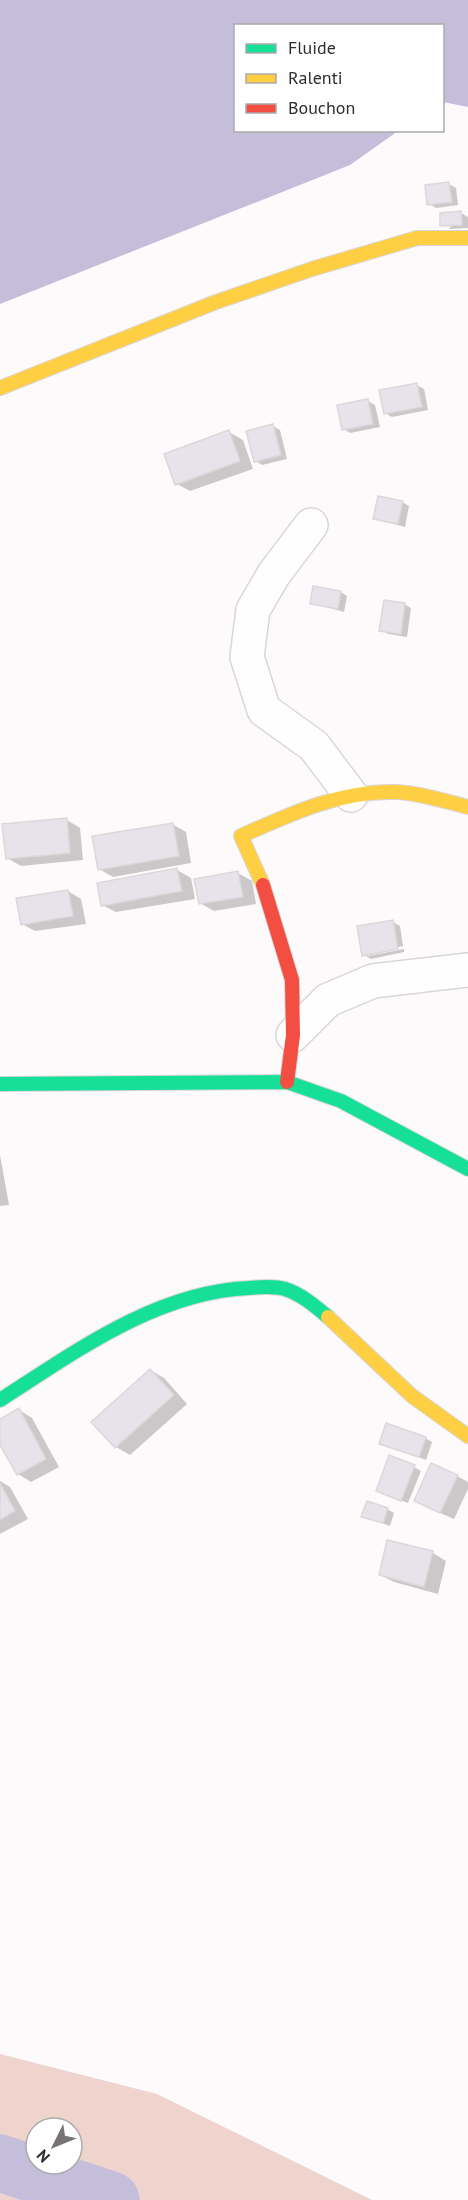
<svg xmlns="http://www.w3.org/2000/svg" width="468" height="2200" viewBox="0 0 468 2200" font-family="'PT Sans',sans-serif">
  <rect width="100%" height="100%" fill="#fdfafc"/>
  <!-- forest -->
  <path fill="#efd4ce" fill-rule="evenodd" d="M0 2054 157 2094 372 2200H0ZM36 2128H72V2164H36Z"/>
  <!-- water -->
  <path fill="#c4bedb" d="M0 0H468V107L443 102 442 26H236V130L398 131 350 165 0 304Z"/>
  <!-- shadow -->
  <path fill="#0003" d="M449 184 456 188 458 205 436 208 429 204Z
    M461 213 468 217V228L449 229Z
    M417 385 424 389 428 410 392 417 385 413Z
    M368 401 375 405 380 427 350 433 344 429Z
    M273 426 280 430 287 459 262 465 256 461Z
    M229 432 243 440 253 469 190 491 177 484Z
    M402 502 409 506 405 527 375 519Z
    M341 592 347 596 344 612 312 603Z
    M404 604 411 608 407 637 388 634 381 630Z
    M67 820 80 828 83 860 21 866 7 858Z
    M172 824 186 832 191 863 113 877 99 869Z
    M177 870 191 878 195 899 116 912 102 905Z
    M238 873 252 881 256 904 214 911 200 903Z
    M68 891 81 899 86 924 35 931 22 924Z
    M393 922 400 926 403 946 368 953V956L404 949V952L371 959 364 955Z
    M0 1155 9 1205 0 1206Z
    M150 1370 164 1378 187 1404 130 1455 116 1447 93 1422Z
    M19 1410 32 1418 59 1467 31 1482 18 1474 0 1441V1420Z
    M425 1438 432 1442 426 1460 381 1443Z
    M414 1467 421 1471 408 1503 384 1494Z
    M457 1476 468 1482V1489L454 1519 429 1508Z
    M0 1481 10 1487 28 1519 0 1534Z
    M387 1509 394 1513 390 1526 363 1516Z
    M388 1542 433 1553 446 1561 438 1594 394 1582 380 1575Z"/>
  <g fill="none" stroke-linecap="round" stroke-linejoin="round">
    <!-- river -->
    <path stroke="#c4bedb" stroke-width="57" d="M0 2163 111 2200"/>
  </g>
  <!-- building -->
  <path fill="#e8e2ea" stroke="#dad8da" stroke-width="1.5" d="M449 182 452 202 427 205 425 185Z
    M461 211 462 225 440 226V213Z
    M417 383 422 407 384 414 379 390Z
    M368 399 373 424 342 430 337 405Z
    M273 424 281 455 254 462 246 431Z
    M229 430 240 461 175 485 164 454Z
    M378 496 403 501 398 524 373 519Z
    M313 586 341 591 338 609 310 604Z
    M384 600 405 603 401 634 379 631Z
    M67 818 70 853 6 859 2 824Z
    M173 823 179 856 98 870 92 836Z
    M177 868 182 891 101 906 97 883Z
    M238 871 243 897 199 904 194 879Z
    M68 890 73 916 21 925 16 898Z
    M393 920 398 949 362 956 357 926Z
    M150 1369 174 1395 115 1448 91 1422Z
    M19 1408 46 1459 17 1475 0 1445V1419Z
    M386 1423 426 1437 419 1457 379 1444Z
    M389 1455 415 1465 401 1501 376 1491Z
    M431 1463 458 1475 440 1513 414 1501Z
    M0 1483 15 1511 0 1520Z
    M367 1501 388 1508 383 1523 361 1517Z
    M387 1540 433 1551 424 1587 379 1575Z"/>
  <g fill="none" stroke-linecap="round" stroke-linejoin="round">
    <!-- street casing -->
    <g stroke="#dad6d8" stroke-width="36">
      <path id="street" d="M311 525 274 574 253 610 247 657 264 710 314 746 351 795
        M293 1035 328 1000 373 981 468 970"/>
    </g>
    <!-- fast casing -->
    <g stroke="#dad6d8" stroke-width="16">
      <path id="fast" d="M0 1084 287 1082 341 1101 468 1169
        M0 1400C75 1352 156 1292 249 1288 260 1287 274 1286 285 1289 301 1294 315 1306 328 1317"/>
    </g>
    <!-- slow casing -->
    <g stroke="#dad6d8" stroke-width="16">
      <path id="slow" d="M0 388 216 302 312 269 417 238H468
        M263 885 241 836C290 814 341 790 396 792 420 793 444 801 468 807
        M328 1317 412 1396 468 1436"/>
    </g>
    <!-- jam casing -->
    <g stroke="#dad6d8" stroke-width="16">
      <path id="jam" d="M263 885 292 980 293 1035 287 1082"/>
    </g>
    <!-- street -->
    <use href="#street" stroke="#fffeff" stroke-width="33"/>
    <!-- fast -->
    <use href="#fast" stroke="#16e098" stroke-width="14"/>
    <!-- slow -->
    <use href="#slow" stroke="#ffcf43" stroke-width="14"/>
    <!-- jam -->
    <use href="#jam" stroke="#f24e42" stroke-width="14"/>
  </g>
  <!-- legend -->
  <rect x="234" y="24" width="210" height="108" fill="#ffffff" stroke="#acaaab" stroke-width="1.5"/>
  <rect x="246" y="44" width="30" height="9" fill="#16e098" stroke="#acaaab" stroke-width="1.5"/>
  <text x="288" y="54" font-size="18" fill="#302b2d">Fluide</text>
  <rect x="246" y="74" width="30" height="9" fill="#ffcf43" stroke="#acaaab" stroke-width="1.5"/>
  <text x="288" y="84" font-size="18" fill="#302b2d">Ralenti</text>
  <rect x="246" y="104" width="30" height="9" fill="#f24e42" stroke="#acaaab" stroke-width="1.5"/>
  <text x="288" y="114" font-size="18" fill="#302b2d">Bouchon</text>
  <!-- north arrow -->
  <g transform="translate(54 2146) rotate(227)"><circle r="28" fill="#ffffff" stroke="#acaaab" stroke-width="1.5"/>
  <path d="M0-4.5L10 22L0 15L-10 22Z" fill="#787375"/>
  <text y="-9" font-size="16" font-weight="bold" text-anchor="middle" fill="#302b2d">N</text>
  </g>
</svg>
